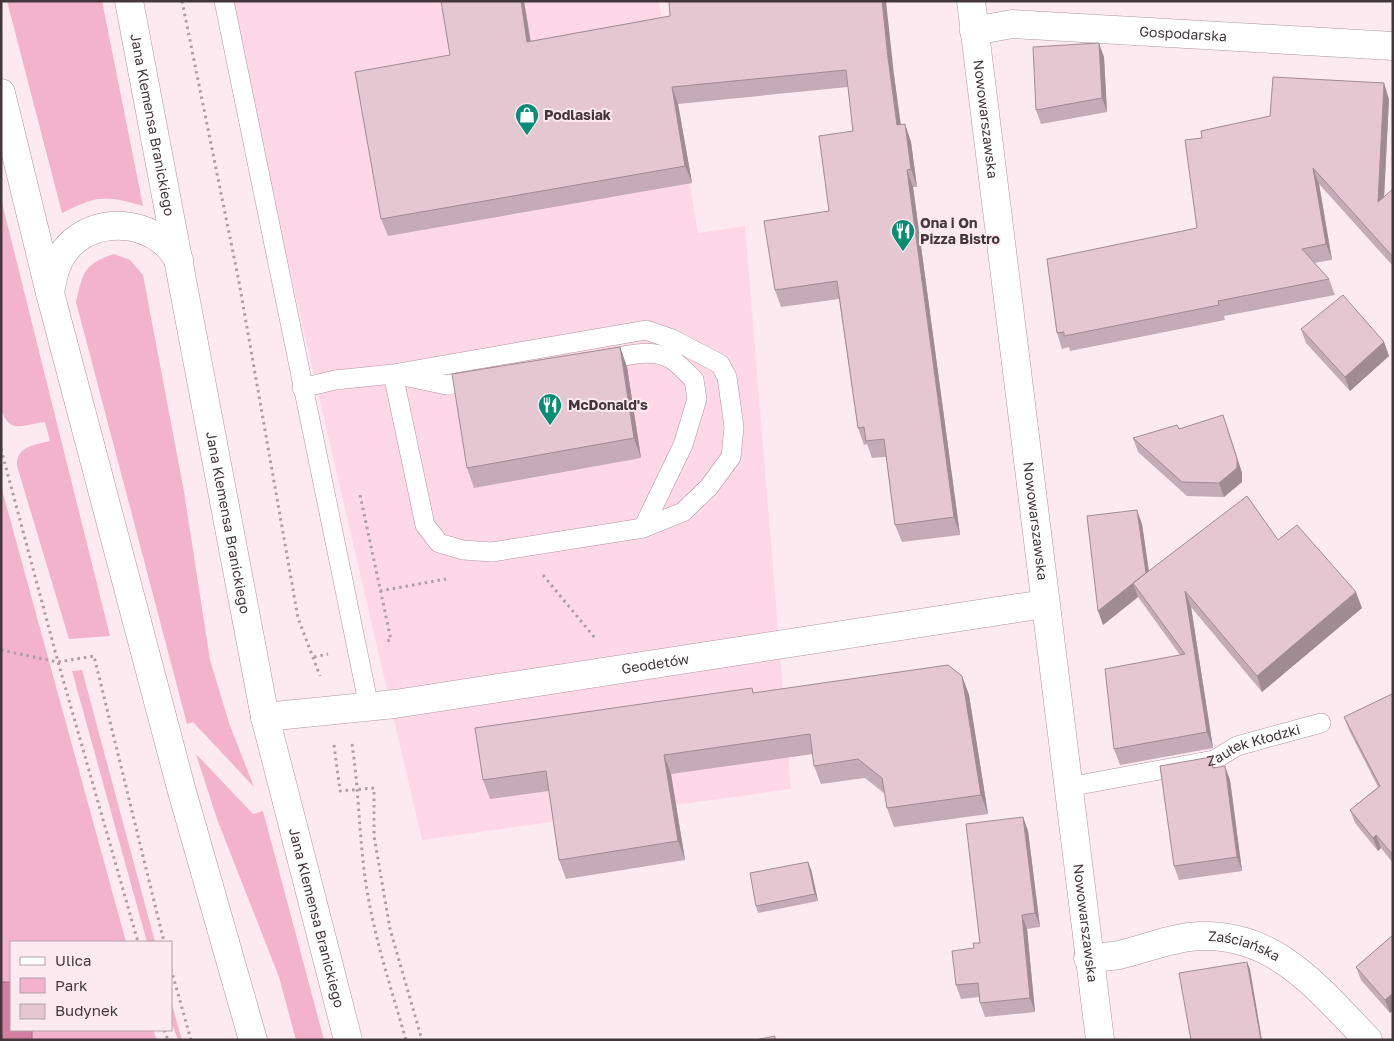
<svg xmlns="http://www.w3.org/2000/svg" width="1394" height="1041" viewBox="0 0 1394 1041" font-family="'Golos Text',sans-serif">
  <rect width="100%" height="100%" fill="#fceaf0"/>
  <!-- built -->
  <path fill="#fed8e6" d="M227 1H659L698 233 745 226 791 789 422 840Z"/>
  <!-- green -->
  <path fill="#f3b3cb" d="M7 1H102L143 206C105 195 98 195 62 213Z
    M1 199 110 636 69 639 17 466C16 446 35 445 50 441L45 422C23 424 9 436 1 408Z
    M114 254 130 260 143 275 184 492 210 660 229 723 254 787 193 722 187 724 76 302C83 272 84 264 114 254Z
    M1 486 126 942H11V1030H153L157 1040H1Z
    M82 670 155 942H147L72 671Z
    M196 754 253 814 263 811 324 1040H296L279 977 217 819Z
    M171 1001 182 1040H178L171 1021Z"/>
  <!-- water -->
  <path fill="#d47fa2" stroke="#a86983" d="M1 982H11V1030H32V1040H1Z"/>
  <g fill="none" stroke-linecap="round" stroke-linejoin="round">
    <!-- service casing -->
    <g stroke="#b1959f" stroke-width="20">
      <g id="service">
        <path d="M224 1 369 707"/>
        <path d="M598 361C621 357 650 347 671 359 679 364 687 373 694 380L697 399 683 445 643 528"/>
        <path d="M404 376 446 385 477 380"/>
        <path d="M302 388 335 380 393 374 646 330 672 339 720 364 727 377 734 427 731 457 709 487 683 512 643 528 492 552 463 550 439 543 425 525 393 374"/>
        <path id="s1" d="M1068 787 1214 760 1237 746 1321 723"/>
      </g>
    </g>
    <!-- minor casing -->
    <g stroke="#b1959f" stroke-width="29">
      <g id="minor">
        <path id="s2" d="M971 1 1100 1040"/>
        <path id="s3" d="M974 31 1012 24 1393 46"/>
        <path id="s4" d="M265 717 395 704 1044 604"/>
        <path id="s5" d="M1088 958C1098 957 1109 957 1119 955 1142 950 1165 940 1189 937 1271 928 1316 986 1368 1040"/>
      </g>
    </g>
    <!-- secondary casing -->
    <g stroke="#b1959f" stroke-width="29">
      <g id="secondary">
        <path id="s6" d="M129 1 265 717 348 1040"/>
        <path d="M1 93 50 293 181 788 253 1040"/>
        <path d="M50 292C53 278 55 264 64 252 87 220 135 218 164 242 170 247 175 254 179 260"/>
      </g>
    </g>
    <!-- path -->
    <path stroke="#ad9ea3" stroke-width="3" stroke-dasharray="2.5 4" stroke-linecap="butt" d="M182 1 239 282 298 618 320 676
      M1 449 58 662 138 942
      M360 495 391 640 385 641
      M543 575 595 638
      M380 591 446 579
      M1 650 58 662 94 656 164 942
      M314 657 328 654
      M352 744C359 790 359 838 366 884 374 937 391 988 406 1040
      M334 745 340 791 374 788V836L390 929 422 1040
      M171 969 191 1040
      M164 1030 168 1040"/>
    <!-- service -->
    <use href="#service" stroke="#fff" stroke-width="19"/>
    <!-- minor -->
    <use href="#minor" stroke="#fff" stroke-width="28"/>
    <!-- secondary -->
    <use href="#secondary" stroke="#fff" stroke-width="28"/>
  </g>
  <!-- wall -->
  <path fill="#c5abb5" d="M441 1H524L531 41 670 16 894 75 901 125 905 124 911 142 917 187H913L960 535 902 542 895 525 886 457 872 458 867 444 864 445 858 428 839 299 781 307 775 290 829 211 853 131 848 87 678 104 692 183 388 236 381 219 450 55Z
    M1104 57 1107 112 1041 124 1036 110Z
    M1389 99 1384 197 1393 189V266L1319 184 1332 260 1314 263 1329 279 1335 295 1224 316 1225 320 1070 351 1069 347 1062 349 1057 333 1197 228 1202 138Z
    M1301 329 1384 342 1389 356 1350 391 1306 343Z
    M620 347 627 367 641 458 474 488 467 468Z
    M1179 429H1228L1242 473V482L1224 497 1187 496 1138 452 1133 438Z
    M1142 524 1149 571 1278 540 1362 608 1262 692 1191 607 1213 748 1120 765 1114 749 1180 655 1138 597 1103 625Z
    M962 676 969 695 988 814 894 827 887 808 885 794 865 778 821 784 814 766 813 754 671 774 685 860 566 879 559 860 549 791 490 799 483 780 752 688 754 693Z
    M1393 695V863L1381 848 1378 851 1355 823 1350 810 1378 787 1349 730 1344 717Z
    M1215 767 1230 780 1242 871 1179 880 1174 866Z
    M1023 817 1028 831 1040 927 1027 929 1035 1012 985 1017 980 1003 979 997 961 999 956 985 974 948 980 943Z
    M811 869 818 901 758 913 756 906Z
    M1393 935 1390 1013 1361 980 1356 967Z"/>
  <!-- shaded-wall -->
  <path fill="#a08b93" d="M521 1H524L533 59 527 42Z
    M882 1H886L894 75 903 143 897 125 888 58Z
    M1099 43 1104 57 1107 112 1102 98Z
    M1384 83 1389 99 1383 218 1378 202Z
    M672 87 678 104 692 183 685 166Z
    M905 124 911 142 917 187 911 169Z
    M1313 168 1319 184 1332 260 1326 244Z
    M907 170 913 187 960 535 954 517Z
    M1384 342 1389 356 1350 391 1345 377Z
    M620 347 627 367 641 458 634 438Z
    M1223 415 1242 473V482L1224 497 1219 483Z
    M1137 510 1142 524 1151 587 1133 583 1138 597 1103 625 1098 611Z
    M1185 591 1191 607 1213 748 1207 732Z
    M1356 592 1362 608 1262 692 1257 676Z
    M962 676 969 695 988 814 981 795Z
    M664 755 671 774 685 860 678 841Z
    M1225 766 1230 780 1242 871 1237 857Z
    M1023 817 1028 831 1040 927 1035 913Z
    M1376 835 1381 848 1378 851 1373 838Z
    M808 862 811 869 818 901 815 894Z
    M1022 915 1027 929 1035 1012 1030 998Z
    M1247 962 1250 969 1262 1040H1261Z
    M1393 993V1011L1390 1013 1385 1000Z"/>
  <!-- building -->
  <path fill="#e5c7d2" stroke="#a08b93" d="M441 1H521L527 42 670 16 669 1H882L888 58 897 125 905 124 911 169 907 170 954 517 895 525 884 439 866 441 864 427 858 428 837 281 775 290 764 221 829 211 819 136 853 131 846 70 672 87 685 166 381 219 355 72 450 55Z
    M1099 43 1102 98 1036 110 1033 47Z
    M1273 77 1384 83 1378 202 1393 189V257L1313 168 1326 244 1302 249 1329 279 1218 301 1219 305 1064 336V332L1057 333 1047 259 1197 228 1185 140 1202 138 1201 131 1270 116Z
    M1343 295 1384 342 1345 377 1301 329Z
    M620 347 634 438 467 468 452 374Z
    M1223 415 1237 459V468L1219 483 1182 482 1133 438 1177 425 1179 429Z
    M1247 496 1278 540 1297 525 1356 592 1257 676 1185 591 1207 732 1114 749 1105 669 1185 654 1133 583Z
    M1137 510 1146 573 1098 611 1087 516Z
    M948 665 962 676 981 795 887 808 882 778 858 759 814 766 810 734 664 755 678 841 559 860 546 771 483 780 475 728 752 688 753 693Z
    M1392 694 1393 695V855L1376 835 1373 838 1350 810 1380 786 1344 717Z
    M1211 757 1213 768 1225 766 1237 857 1174 866 1160 766Z
    M1023 817 1035 913 1022 915 1030 998 980 1003 978 983 956 985 952 951 974 948 973 943H980L966 824Z
    M808 862 815 894 756 906 750 873Z
    M1393 935V993L1385 1000 1356 967Z
    M1247 962 1261 1040H1191L1179 973Z
    M775 1036V1040H755Z"/>
  <!-- icons -->
  <defs>
    <g id="shop-pin" transform="scale(1.25)"><path d="M0 17L-7.5 6A9.5 9.5 0 1 1 7.5 6Z" fill="#068d74" stroke="#fceaf0"/><path d="M-5-2.5h2.3a2.7 3.5 0 0 1 5.4 0H5L5.5 6h-11ZM-1.5-2.5h3a1.5 2.3 0 0 0-3 0Z" fill="#fff"/></g>
    <g id="restaurant-pin" transform="scale(1.25)"><path d="M0 17L-7.5 6A9.5 9.5 0 1 1 7.5 6Z" fill="#068d74" stroke="#fceaf0"/><path d="M-5-6h1v4h1v-4h1v4h1v-4h1v5L-1.5 .5V6h-2V.5L-5-1ZM5-6V6H3V1.5H1.5Q1.5-4 5-6Z" fill="#fff"/></g>
  </defs>
  <g fill-rule="evenodd">
    <use href="#shop-pin" x="527" y="115"/>
    <use href="#restaurant-pin" x="903" y="231"/>
    <use href="#restaurant-pin" x="550" y="405"/>
  </g>
  <g text-anchor="middle" stroke-width="4" stroke-linejoin="round" paint-order="stroke">
    <!-- street labels -->
    <g font-size="14" fill="#43373b" stroke="#fceaf0">
      <text dy="5" stroke="none"><textPath href="#s3" startOffset="210">Gospodarska</textPath></text>
      <text dy="5" stroke="none"><textPath href="#s2" startOffset="119">Nowowarszawska</textPath></text>
      <text dy="5" stroke="none"><textPath href="#s6" startOffset="126">Jana Klemensa Branickiego</textPath></text>
      <text dy="5" stroke="none"><textPath href="#s2" startOffset="524">Nowowarszawska</textPath></text>
      <text dy="5" stroke="none"><textPath href="#s6" startOffset="531">Jana Klemensa Branickiego</textPath></text>
      <text dy="5" stroke="none"><textPath href="#s4" startOffset="394">Geodetów</textPath></text>
      <text dy="5" stroke="none"><textPath href="#s1" startOffset="191">Zaułek Kłodzki</textPath></text>
      <text dy="5" stroke="none"><textPath href="#s6" startOffset="936">Jana Klemensa Branickiego</textPath></text>
      <text dy="5" stroke="none"><textPath href="#s2" startOffset="929">Nowowarszawska</textPath></text>
      <text dy="5" stroke="none"><textPath href="#s5" startOffset="160">Zaściańska</textPath></text>
    </g>
    <!-- poi labels -->
    <g font-size="14" font-weight="bold" fill="#43373b" stroke="#fceaf0" text-anchor="start">
      <text x="544" y="120">Podlasiak</text>
      <text x="920" y="228">Ona i On<tspan x="920" dy="16">Pizza Bistro</tspan></text>
      <text x="568" y="410">McDonald's</text>
    </g>
  </g>
  <!-- border -->
  <rect width="1394" height="1041" fill="none" stroke="#43373b" stroke-width="5"/>
  <!-- legend -->
  <rect x="10" y="941" width="162" height="90" fill="#fceaf0" stroke="#b2a2a8"/>
  <rect x="20" y="957" width="25" height="8" fill="#ffffff" stroke="#b2a2a8"/>
  <text x="55" y="966" font-size="15" fill="#43373b">Ulica</text>
  <rect x="20" y="978" width="25" height="15" fill="#f3b3cb" stroke="#b2a2a8"/>
  <text x="55" y="991" font-size="15" fill="#43373b">Park</text>
  <rect x="20" y="1004" width="25" height="15" fill="#e5c7d2" stroke="#b2a2a8"/>
  <text x="55" y="1016" font-size="15" fill="#43373b">Budynek</text>
</svg>
